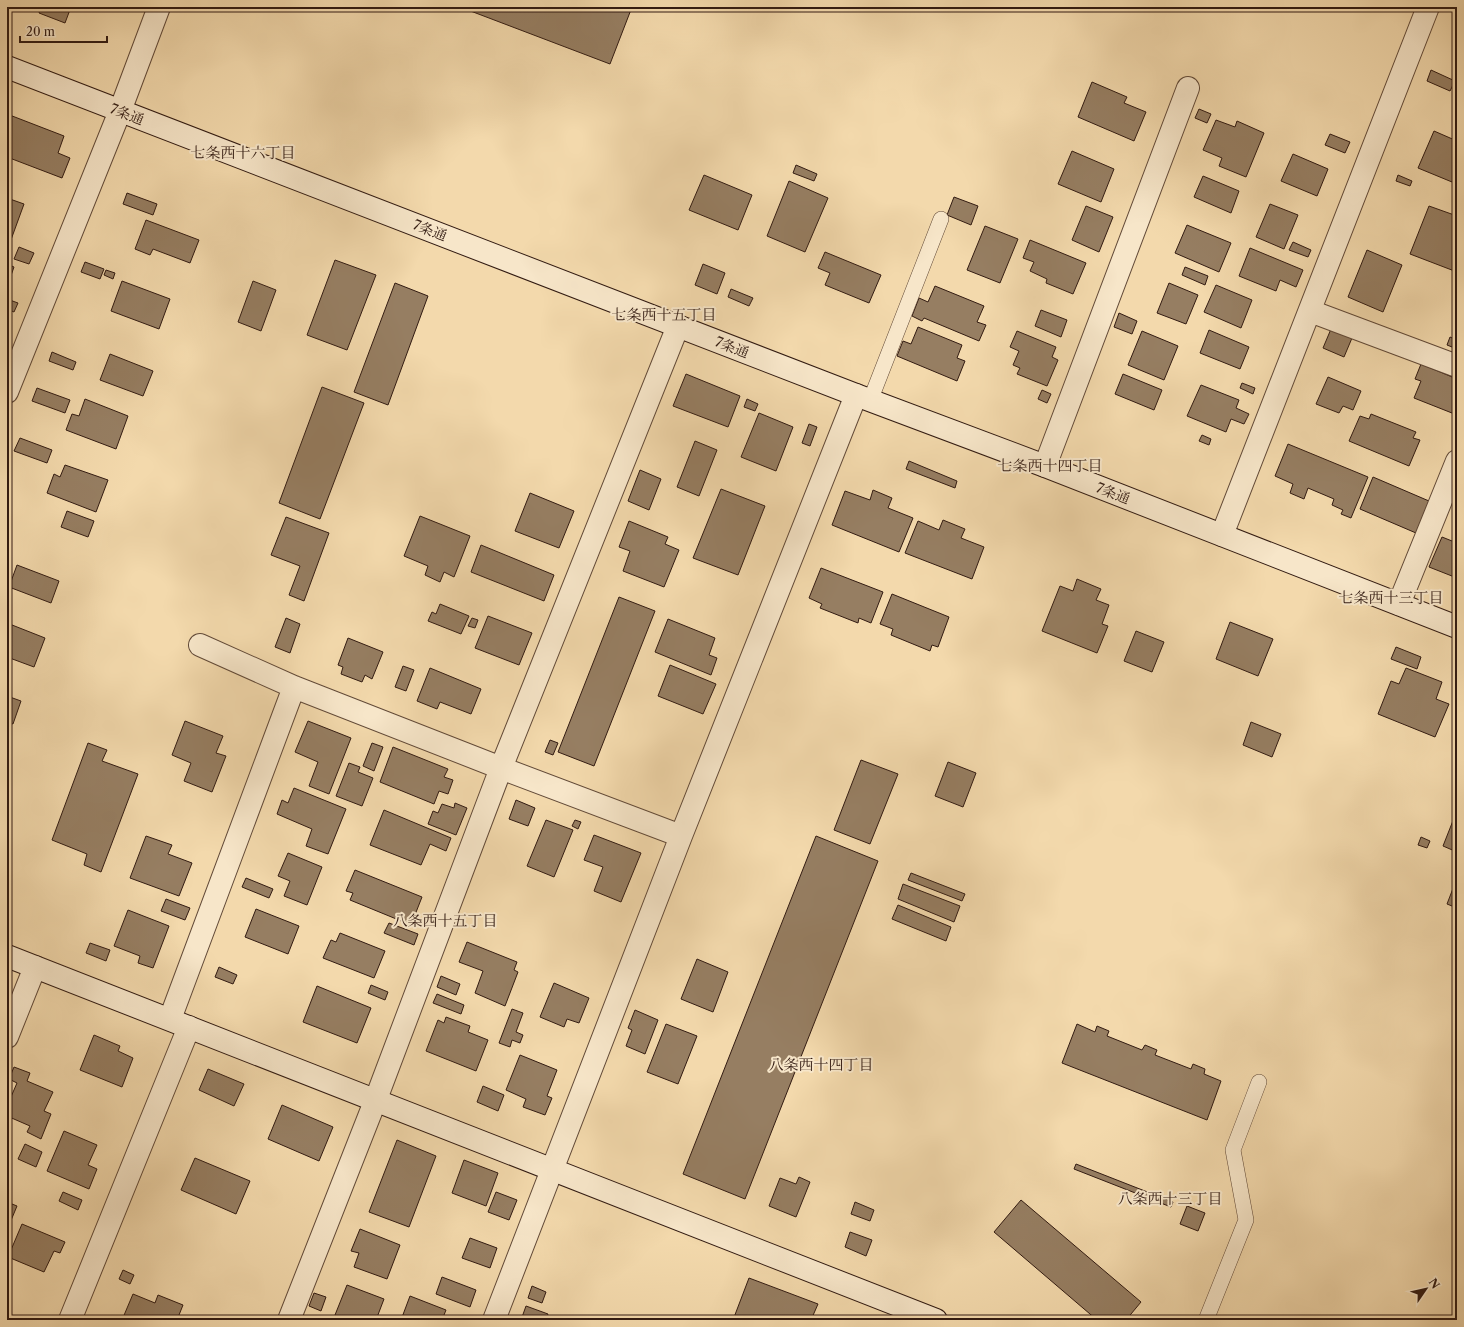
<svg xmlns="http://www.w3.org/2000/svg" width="1464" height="1327" viewBox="0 0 1464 1327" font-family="'Libre Caslon Text','Noto Serif JP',serif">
  <rect width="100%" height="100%" fill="#f3d9ac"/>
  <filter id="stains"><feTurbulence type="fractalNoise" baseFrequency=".005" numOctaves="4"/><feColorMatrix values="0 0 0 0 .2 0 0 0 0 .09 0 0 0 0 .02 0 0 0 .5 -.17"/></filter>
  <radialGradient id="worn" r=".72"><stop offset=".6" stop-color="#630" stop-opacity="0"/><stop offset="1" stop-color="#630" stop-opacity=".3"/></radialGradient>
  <!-- building -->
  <path fill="#967e62" stroke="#321b12" d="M41 7H71L65 23 39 13Z
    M460 7H632L610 64Z
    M1431 70 1455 81 1450 91 1427 81Z
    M1092 82 1127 97 1124 103 1146 112 1134 141 1078 117Z
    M1199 109 1211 114 1207 123 1195 118Z
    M7 114 64 136 58 153 70 158 62 178 7 157Z
    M1216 120 1235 127 1237 121 1264 133 1246 177 1219 166 1222 158 1203 150Z
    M1434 131 1457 141V168L1452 182 1418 168Z
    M1330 134 1350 142 1345 153 1325 145Z
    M1072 151 1114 169 1101 202 1058 184Z
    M1293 154 1328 169 1317 196 1281 181Z
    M796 165 817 174 814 181 793 173Z
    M704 175 752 195 738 230 689 210Z
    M1398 175 1412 181 1410 186 1396 181Z
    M1203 176 1239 191 1231 213 1194 197Z
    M789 181 828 198 805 252 767 236Z
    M127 193 157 204 153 215 123 204Z
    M954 197 978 206 971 225 947 215Z
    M7 198 24 204 8 248 7 247Z
    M1270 204 1298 215 1284 249 1256 237Z
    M1086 206 1113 217 1099 252 1072 240Z
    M1429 206 1457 216V272L1410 254Z
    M146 220 199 240 190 263 153 249 150 255 135 249Z
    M1187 225 1231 243 1219 272 1175 253Z
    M985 226 1018 239 1000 283 967 270Z
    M1030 240 1086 263 1073 294 1046 283 1047 279 1030 271 1034 262 1023 258Z
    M1293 242 1311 250 1308 257 1289 250Z
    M19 247 34 253 29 264 14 259Z
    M1250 248 1303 270 1296 287 1280 280 1276 291 1239 276Z
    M1367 250 1402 265 1383 312 1348 297Z
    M825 252 881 275 869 303 825 285 830 273 818 268Z
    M335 260 376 275 347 350 307 335Z
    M85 262 104 269 100 279 81 272Z
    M7 264 14 267 8 284H7Z
    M703 264 725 273 717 294 695 285Z
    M1185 267 1208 276 1205 285 1182 275Z
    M106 270 115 273 113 279 104 275Z
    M122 281 170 299 159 329 111 311Z
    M253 281 276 290 261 331 238 322Z
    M395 283 428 296 388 405 354 392Z
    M1169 283 1198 295 1186 324 1157 313Z
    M1216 285 1252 300 1241 328 1204 312Z
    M935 286 984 306 977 322 986 325 979 341 924 318 922 321 912 316 919 298 928 302Z
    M731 289 753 298 749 306 728 297Z
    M7 299 18 303 14 312 7 309Z
    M1041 310 1067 320 1061 337 1035 326Z
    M1119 313 1137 321 1132 334 1114 327Z
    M918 327 962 345 957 358 965 361 957 381 897 356 903 341 911 344Z
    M1331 329 1352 338 1344 357 1323 348Z
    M1209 330 1249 347 1240 369 1200 353Z
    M1017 331 1056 347 1052 357 1058 360 1047 386 1017 374 1020 368 1013 365 1019 351 1010 347Z
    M1142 331 1178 346 1164 380 1128 365Z
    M1450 337 1457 340V349L1447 345Z
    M52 352 76 362 73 370 49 361Z
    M110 354 153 371 143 396 100 380Z
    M1421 364 1457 379V415L1414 398 1421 381 1415 379Z
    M686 374 740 396 728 427 673 406Z
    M1123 374 1162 390 1154 410 1115 394Z
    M1328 377 1361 391 1353 410 1343 406 1339 413 1316 404Z
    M1242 383 1255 388 1253 394 1240 388Z
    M1201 385 1239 400 1236 408 1249 414 1244 424 1231 419 1226 432 1187 416Z
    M322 387 364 403 320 519 279 503Z
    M37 388 70 400 65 413 32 401Z
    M1042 390 1051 394 1047 403 1038 399Z
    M85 399 128 416 116 449 66 430 72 414 79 416Z
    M747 399 758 404 755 411 744 407Z
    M759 413 793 427 776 471 741 457Z
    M1371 414 1416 432 1413 438 1420 440 1409 466 1349 441 1360 416 1369 419Z
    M809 424 817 427 810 446 802 443Z
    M1202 435 1211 439 1209 445 1199 441Z
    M20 438 52 450 47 463 14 451Z
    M695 441 717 450 699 496 677 487Z
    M1288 444 1368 477 1351 518 1341 514 1343 510 1332 505 1334 499 1308 488 1304 499 1290 493 1293 484 1275 476Z
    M909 461 957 481 955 488 906 469Z
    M65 465 108 480 96 512 47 493 54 474 60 477Z
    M640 470 661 479 649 510 628 501Z
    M1373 477 1429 501 1416 533 1360 509Z
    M721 489 765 506 738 575 693 558Z
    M873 490 892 498 888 508 913 518 899 552 832 525 845 491 870 500Z
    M530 493 574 511 559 548 515 531Z
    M67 511 94 521 88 537 61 527Z
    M420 516 470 536 454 577 444 572 440 582 425 575 428 566 404 556Z
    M286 517 329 533 304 601 289 595 300 566 271 555Z
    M943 520 965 529 961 538 984 547 972 579 905 553 918 521 939 530Z
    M629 521 668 537 665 544 679 550 664 587 623 571 630 551 619 547Z
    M1442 537 1457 543V578L1429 567Z
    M481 545 554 575 544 601 471 572Z
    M17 565 59 581 51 603 9 587Z
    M821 568 883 592 871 623 859 618 858 623 820 608 822 604 809 598Z
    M1077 579 1101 589 1096 600 1109 605 1102 624 1108 626 1097 653 1042 631 1060 586 1073 591Z
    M892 594 949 617 938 647 932 645 930 651 891 635 893 629 880 624Z
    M619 597 655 611 594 766 558 752Z
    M440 604 469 616 461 634 428 621 432 612 436 614Z
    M488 616 532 633 519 665 475 648Z
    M286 618 300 624 290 653 275 647Z
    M472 618 478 620 475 628 468 626Z
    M668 619 715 638 709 655 717 658 711 675 655 652Z
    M1230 622 1273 639 1258 676 1216 659Z
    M7 623 45 638 34 667 7 657Z
    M1136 631 1164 642 1152 672 1124 661Z
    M348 638 383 652 372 679 365 675 362 682 341 674 343 667 338 665Z
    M1396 647 1421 657 1417 669 1391 659Z
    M670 665 716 684 703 714 658 696Z
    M403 666 414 670 406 691 395 687Z
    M430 668 481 689 471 714 440 702 437 709 417 701Z
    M1406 668 1442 682 1436 699 1449 704 1435 737 1378 714 1391 681 1399 684Z
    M7 696 21 701 13 724 7 722Z
    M185 721 223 736 216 753 226 756 212 792 184 781 191 763 172 755Z
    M308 721 351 738 329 794 309 786 318 762 295 752Z
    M1251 722 1281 734 1272 757 1243 745Z
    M550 740 558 743 553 755 545 752Z
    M88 743 107 750 102 761 138 774 101 872 84 865 87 854 52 840Z
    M372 743 383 747 374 771 363 766Z
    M393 747 448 769 444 777 453 780 448 794 439 791 434 804 380 782Z
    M861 760 898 774 870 844 834 830Z
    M948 762 976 773 963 807 935 796Z
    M349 763 360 767 358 772 373 778 362 806 336 796Z
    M294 788 346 809 328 854 306 846 312 829 277 814 282 800 288 803Z
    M516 800 535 808 528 826 509 819Z
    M455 803 467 808 456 835 428 824 433 811 438 813 442 804 454 808Z
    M384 810 451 838 446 851 430 844 421 865 370 845Z
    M1456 813H1457V852L1443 846Z
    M546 820 573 830 554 877 527 866Z
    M575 820 581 822 578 829 572 826Z
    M594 835 641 853 621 902 594 891 603 867 584 860Z
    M146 836 172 845 168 854 192 863 179 896 130 878Z
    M816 836 878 861 745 1199 683 1174Z
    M1421 837 1430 841 1427 848 1418 845Z
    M288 853 322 867 307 905 284 896 290 881 278 876Z
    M355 870 422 897 411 925 350 900 353 893 346 891Z
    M911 873 965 894 962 901 908 880Z
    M246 878 273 889 269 898 242 887Z
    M1457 878V908L1447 904Z
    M903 884 960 906 954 922 898 899Z
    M166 899 190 908 185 920 161 911Z
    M898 905 951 927 946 941 892 919Z
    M256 909 299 926 288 954 245 937Z
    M128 910 169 926 153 968 138 963 140 956 114 946Z
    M389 923 418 934 414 945 384 933Z
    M340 933 385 951 374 978 323 958 331 940 336 942Z
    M467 942 517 962 514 970 518 972 505 1006 475 993 483 971 459 962Z
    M90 943 110 950 106 961 86 953Z
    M697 959 728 972 713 1012 681 999Z
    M219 967 237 975 233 984 215 977Z
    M441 976 460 984 456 995 437 987Z
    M554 983 589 998 579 1023 567 1019 564 1027 540 1017Z
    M371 985 388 992 385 1000 368 993Z
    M317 986 371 1008 357 1043 303 1022Z
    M437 994 464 1005 461 1014 433 1003Z
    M512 1009 523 1013 516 1032 523 1035 520 1043 512 1040 510 1047 499 1043Z
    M635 1010 658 1020 645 1054 626 1046 632 1030 628 1028Z
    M446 1017 470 1026 468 1032 488 1040 476 1071 426 1051 438 1020 444 1023Z
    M666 1024 697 1036 678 1084 647 1072Z
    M1077 1024 1095 1032 1097 1026 1109 1031 1107 1036 1142 1050 1145 1045 1157 1050 1155 1055 1191 1069 1193 1064 1205 1069 1204 1074 1221 1081 1207 1120 1062 1063Z
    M94 1035 120 1046 118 1051 133 1058 122 1087 80 1070Z
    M520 1055 557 1070 547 1096 552 1098 545 1115 523 1107 526 1099 506 1090Z
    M14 1067 30 1073 27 1081 53 1092 44 1111 51 1114 41 1139 27 1132 30 1126 7 1116V1106L17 1083 9 1079Z
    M208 1069 244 1084 234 1106 199 1090Z
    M483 1086 504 1095 498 1111 477 1102Z
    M282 1105 333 1127 319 1161 268 1139Z
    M64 1131 97 1145 88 1165 97 1169 89 1189 47 1171Z
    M397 1140 436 1156 409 1227 369 1212Z
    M25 1144 42 1152 36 1167 18 1159Z
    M195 1158 250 1181 236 1214 181 1190Z
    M464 1160 498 1173 486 1206 452 1193Z
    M1076 1164 1173 1202 1171 1207 1074 1169Z
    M799 1177 810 1182 796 1217 769 1206 780 1178 796 1184Z
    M63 1192 82 1200 78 1210 59 1201Z
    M496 1192 517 1200 509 1220 488 1212Z
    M1021 1200 1141 1302 1126 1320H1097L994 1232Z
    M7 1202 17 1206 7 1230Z
    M855 1202 874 1210 870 1221 851 1214Z
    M1187 1206 1205 1213 1198 1231 1180 1224Z
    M22 1224 65 1242 60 1253 54 1251 44 1272 8 1257Z
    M360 1229 400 1245 387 1279 354 1267 359 1253 351 1251Z
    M850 1232 872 1240 866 1256 845 1247Z
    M470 1238 497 1248 490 1268 462 1258Z
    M123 1270 134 1275 130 1284 119 1279Z
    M442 1277 476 1290 470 1307 436 1294Z
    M749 1278 818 1304 811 1320H806L800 1318V1320H733Z
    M347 1285 384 1299 376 1320H333Z
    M532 1286 546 1292 542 1303 528 1298Z
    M314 1293 326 1297 321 1311 309 1306Z
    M133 1294 155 1303 158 1295 183 1305 177 1320H122Z
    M410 1296 446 1310 442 1320H401Z
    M526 1306 548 1314 546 1320H521Z"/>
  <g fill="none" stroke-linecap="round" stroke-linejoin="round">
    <!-- lane casing -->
    <g stroke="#624a38" stroke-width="16">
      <path id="lane" d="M870 401 941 219
        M1206 1320 1246 1220 1233 1150 1259 1082"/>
    </g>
    <!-- street casing -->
    <g stroke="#624a38" stroke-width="24">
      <path id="street" d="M1310 311 1457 366
        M7 392 120 111 159 7
        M1045 466 1188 88
        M1222 535 1428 7
        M1399 604 1457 461
        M200 645 294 687 501 768 681 836
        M170 1019 294 687
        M7 1037 35 967
        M70 1320 189 1027
        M289 1320 376 1099 501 768 678 326
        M494 1320 681 836 856 395"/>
    </g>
    <!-- secondary casing -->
    <g stroke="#321b12" stroke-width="24">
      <path id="secondary" d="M7 67 856 395 1045 466 1457 627
        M7 956 936 1320"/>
    </g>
    <!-- lane -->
    <use href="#lane" stroke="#f7e6c9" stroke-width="15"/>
    <!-- street -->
    <use href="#street" stroke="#f7e6c9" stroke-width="22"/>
    <!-- secondary -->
    <use href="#secondary" stroke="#f7e6c9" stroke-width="22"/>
  </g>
  <g text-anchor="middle" stroke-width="4" stroke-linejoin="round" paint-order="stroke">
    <!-- street labels -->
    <g font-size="14" fill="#321b12" stroke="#f7e6c9">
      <text transform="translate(127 114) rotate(21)" y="5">7条通</text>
      <text transform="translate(430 230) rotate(21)" y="5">7条通</text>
      <text transform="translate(732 347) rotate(21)" y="5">7条通</text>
      <text transform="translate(1113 493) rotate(21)" y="5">7条通</text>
    </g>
    <!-- neighbourhood labels -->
    <g font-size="15" fill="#321b12" stroke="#f7e6c9">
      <text x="243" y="158">七条西十六丁目</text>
      <text x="664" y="320">七条西十五丁目</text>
      <text x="1050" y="471">七条西十四丁目</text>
      <text x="1391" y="603">七条西十三丁目</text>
      <text x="445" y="926">八条西十五丁目</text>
      <text x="821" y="1070">八条西十四丁目</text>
      <text x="1170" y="1204">八条西十三丁目</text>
    </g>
  </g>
  <!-- margin -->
  <rect width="1464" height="1327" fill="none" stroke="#f3d9ac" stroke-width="24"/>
  <rect x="8" y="8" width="1448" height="1311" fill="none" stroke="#321b12" stroke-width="2"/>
  <rect x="12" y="12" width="1440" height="1303" fill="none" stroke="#321b12"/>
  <!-- north arrow -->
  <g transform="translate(1426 1289) rotate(56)" stroke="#f7e6c9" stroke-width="3" paint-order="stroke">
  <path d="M0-3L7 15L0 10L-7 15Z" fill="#321b12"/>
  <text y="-6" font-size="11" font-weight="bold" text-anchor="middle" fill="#321b12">N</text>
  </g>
  <!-- scale -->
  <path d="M20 36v6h87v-6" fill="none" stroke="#321b12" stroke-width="2"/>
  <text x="26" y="36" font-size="12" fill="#321b12" stroke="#f7e6c9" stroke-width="3" paint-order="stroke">20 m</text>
  <rect width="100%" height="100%" filter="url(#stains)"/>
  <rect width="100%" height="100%" fill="url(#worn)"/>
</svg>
